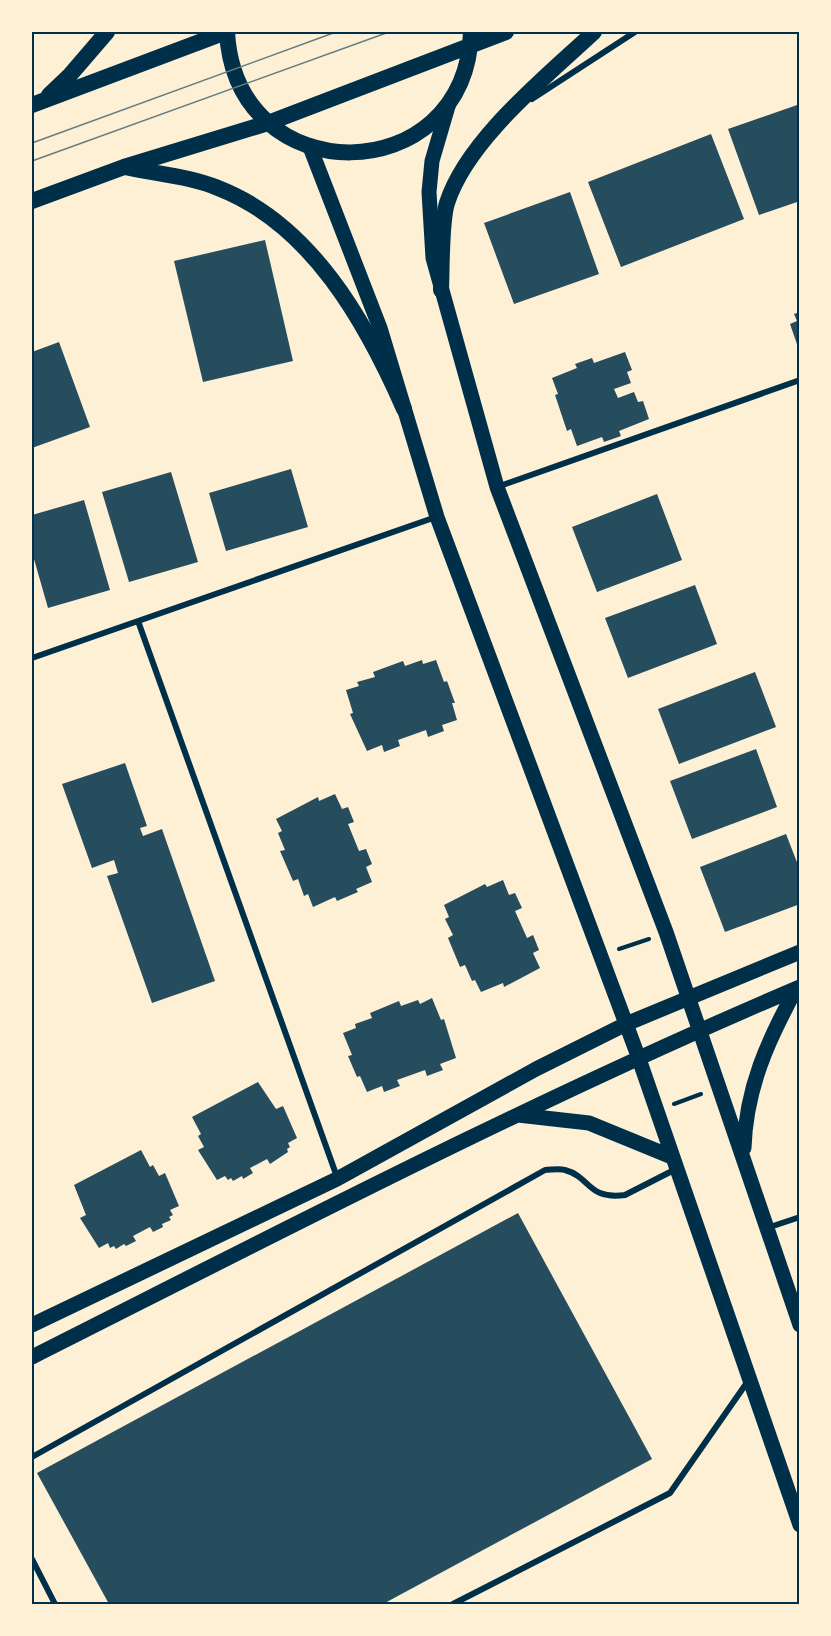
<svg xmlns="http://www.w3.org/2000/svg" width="831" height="1636" viewBox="0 0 831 1636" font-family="'Alegreya Sans',sans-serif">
  <rect width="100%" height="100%" fill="#fdf0d5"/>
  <!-- building -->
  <path fill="#264d5e" d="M800 104V201L759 215 728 129Z
    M711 134 744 219 621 267 588 182Z
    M570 192 599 274 514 304 484 223Z
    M265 240 293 361 203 382 174 261Z
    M800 312V350H799L790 324 797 321 794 314Z
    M59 342 90 427 32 448V352Z
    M625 352 632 370 627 372 631 383 614 389 618 398 634 392 638 402 643 401 649 419 619 431 621 436 604 442 602 437 577 446 571 429 567 431 555 395 558 394 552 378 577 368 575 364 592 358 594 363Z
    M291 469 308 527 226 551 209 493Z
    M171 472 198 562 129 582 102 492Z
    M657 494 682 560 597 592 572 527Z
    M84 500 110 590 48 608 32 552V515Z
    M695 585 717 644 628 678 605 618Z
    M422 660 423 664 436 660 444 682 447 681 455 703H452L457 720 442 725 444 731 428 737 426 730 398 740 400 746 384 752 382 745 367 751 350 714 353 713 346 690 359 686 357 682 375 677 373 672 403 661 405 666Z
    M755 672 776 727 679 764 658 709Z
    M756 749 777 807 692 839 670 781Z
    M125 763 147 826 140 828 143 836 162 829 215 981 152 1003 107 876 118 873 114 860 92 868 62 784Z
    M335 794 342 809 348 807 354 822 348 824 359 851 366 849 372 864 366 867 372 882 356 889 358 892 337 901 335 897 313 907 308 894 304 896 298 879 293 881 280 851 285 850 278 833 282 831 276 819 318 797 319 801Z
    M786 834 800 870V904L725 932 700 867Z
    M503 880 509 895 515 893 522 908 515 911 527 938 533 935 539 950 533 953 540 968 504 987 503 983 481 992 475 980 472 981 465 965 460 967 448 938 453 935 445 919 449 917 444 905 485 884 487 887Z
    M432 998 441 1020 444 1019 456 1058 440 1064 443 1070 427 1076 425 1070 397 1080 400 1086 384 1092 382 1086 367 1092 360 1076 357 1077 348 1056 352 1055 343 1033 356 1028 355 1024 372 1018 370 1013 399 1001 401 1006 418 1000 420 1004Z
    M258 1082 276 1109 283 1106 297 1138 288 1143 290 1147 287 1149 288 1152 270 1164 267 1159 250 1168 253 1173 243 1179 242 1176 233 1181 231 1178 228 1180 225 1176 217 1180 198 1150 204 1147 198 1136 201 1134 192 1117Z
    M141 1150 150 1167 153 1165 159 1176 165 1173 179 1206 170 1210 173 1215 169 1217 171 1220 162 1224 163 1227 153 1232 150 1227 133 1236 136 1241 126 1246 124 1244 116 1249 114 1246 110 1248 108 1243 99 1248 80 1218 86 1215 74 1185Z
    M518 1213 652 1459 383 1604H109L37 1473Z"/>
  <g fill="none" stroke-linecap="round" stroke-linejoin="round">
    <!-- path -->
    <path stroke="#003049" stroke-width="4" d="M619 949 649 939
      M674 1104 701 1094"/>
    <!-- minor -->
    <path stroke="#003049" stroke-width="6" d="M532 99 635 32
      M497 487 800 380
      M138 621 337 1177
      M32 658 436 517
      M767 1228 800 1217
      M32 1457 545 1170C551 1170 559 1168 565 1170 591 1177 587 1200 625 1195L676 1169
      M32 1559 55 1604
      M453 1604 670 1493 748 1381"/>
    <!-- primary -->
    <path stroke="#003049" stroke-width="15" d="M449 103 432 161 429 192 433 258 497 487 666 932 800 1325
      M310 147 380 328 437 517 638 1056 800 1525
      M518 1115 589 1123 672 1157
      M744 1148C746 1088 768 1040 796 989
      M32 1325 337 1179 536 1069 626 1024 800 952
      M32 1357C286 1229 538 1098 800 987"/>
    <!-- trunk -->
    <path stroke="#003049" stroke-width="16" d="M227 32C236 194 466 191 471 32
      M49 95 70 75 107 32
      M32 105 226 32
      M125 167C156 174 189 176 218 188 311 224 366 322 404 409
      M32 201 124 167 268 123 506 32
      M441 290C442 268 441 222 447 203 467 140 546 77 594 32"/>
    <!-- tram -->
    <path stroke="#657d81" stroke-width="1.5" d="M32 143 336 32
      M32 161 389 32"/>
  </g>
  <!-- border -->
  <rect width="831" height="1636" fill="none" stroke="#fdf0d5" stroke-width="66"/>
  <rect x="33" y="33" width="765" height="1570" fill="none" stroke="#003049" stroke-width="2"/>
</svg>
